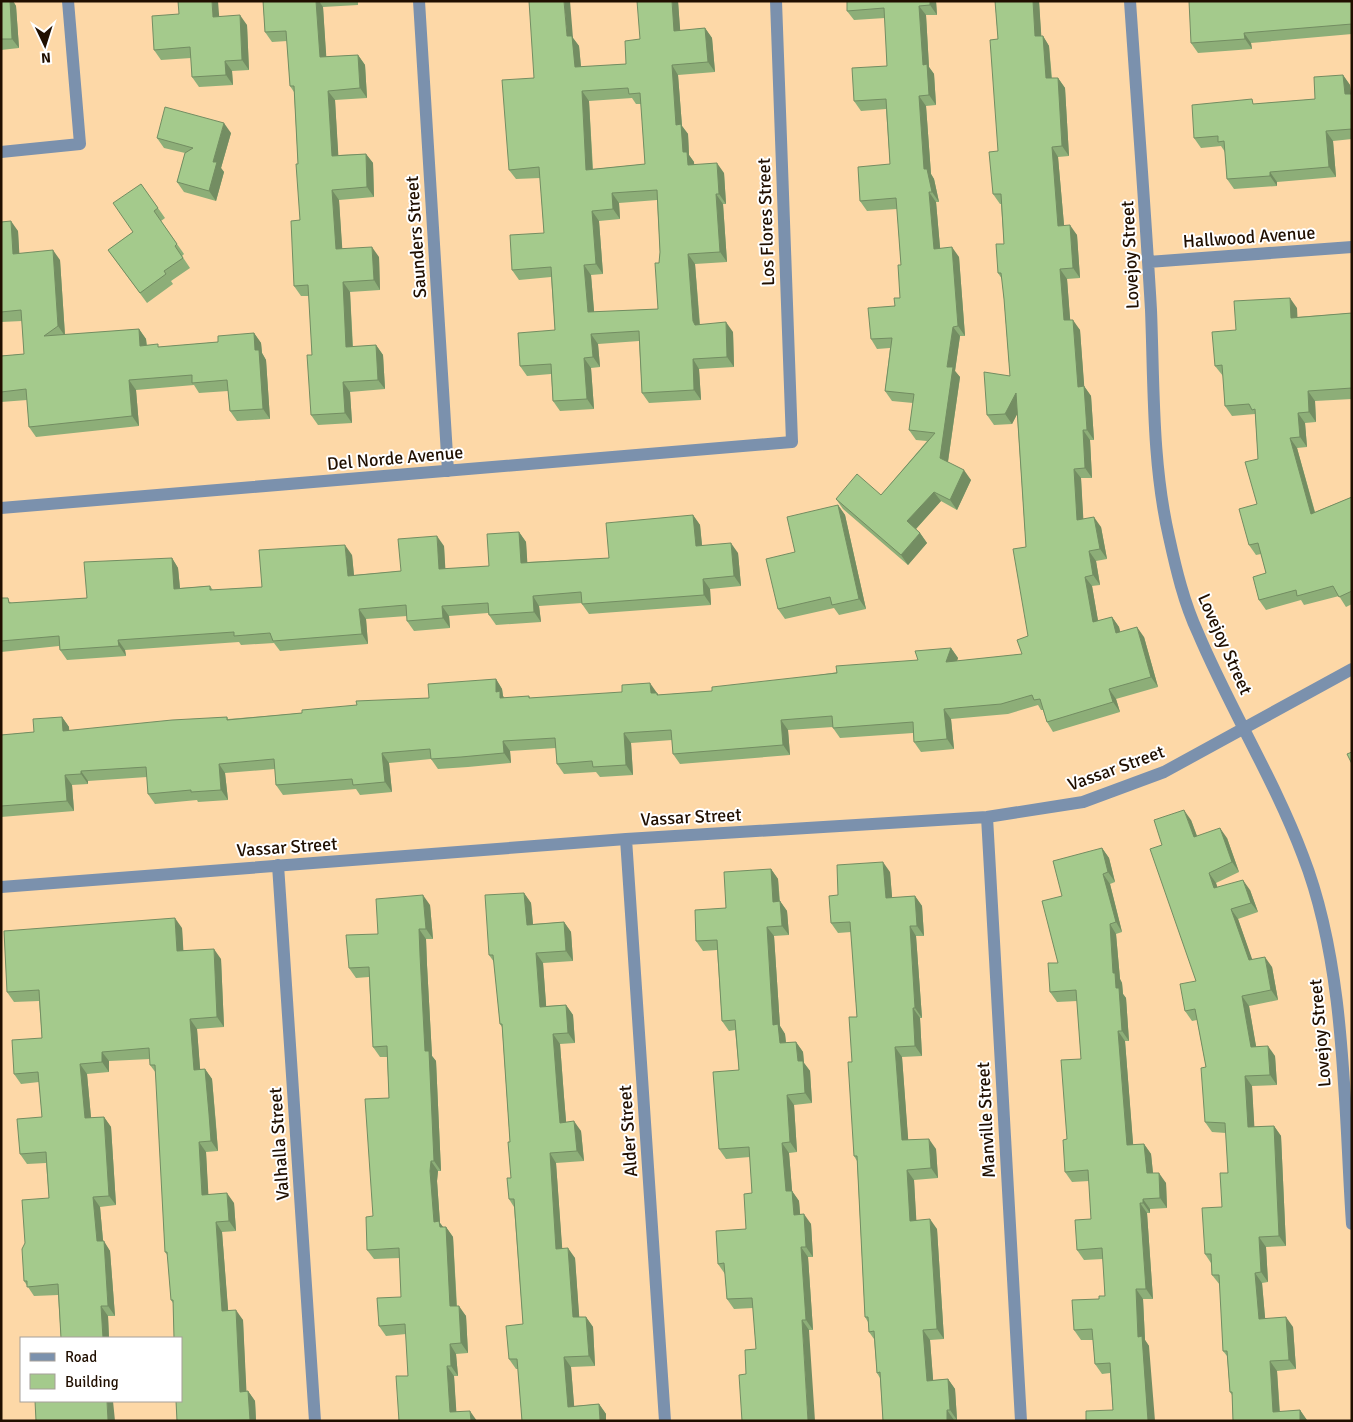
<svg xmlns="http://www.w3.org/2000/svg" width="1353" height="1422" viewBox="0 0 1353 1422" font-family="Signika,sans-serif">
  <rect width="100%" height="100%" fill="#fdd8a7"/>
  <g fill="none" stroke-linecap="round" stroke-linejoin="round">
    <!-- minor -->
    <path stroke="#7b91ad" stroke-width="12" d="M419 1 448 471
      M1130 1C1137 104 1145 207 1151 310 1154 385 1152 463 1169 537 1176 569 1184 603 1198 633 1230 709 1274 779 1303 856 1346 966 1344 1107 1352 1224
      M1 152 80 144 68 1
      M1148 262 1352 247
      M1 508 792 442 776 1
      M987 817 1021 1421
      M626 839 665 1421
      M278 865 315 1421
      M1 887 626 839 987 817 1083 802 1164 772 1352 669"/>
  </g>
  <!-- wall -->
  <path fill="#8dae78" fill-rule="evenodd" d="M1 1H13L16 6 19 48 1 50Z
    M263 1H358V5L323 7 326 57 358 55 365 65 367 98 335 100 338 155 366 154 373 163 374 197 339 200 342 249 379 257 380 290 350 292 353 347 376 345 383 355 385 389 350 392 352 423 318 425 311 415 312 355 309 296H301L294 286 300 220 298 164 294 92 290 86 287 41 272 42 265 32Z
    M678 1 680 31 705 28 712 38 715 72 678 75 682 126 688 134 689 155 694 162V164L724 173 726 204H723L727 262 695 264 700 324 733 332 734 367 699 369 701 400 649 403 642 393 639 341 598 344 600 367 591 368 594 409 560 411 553 401 551 374 527 376 520 366 555 330 551 277 519 280 512 270 544 233 540 178 516 179 509 170 534 78 573 38 579 46 581 67 626 64 640 39ZM632 98 636 104H641L645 164 593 169 589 101ZM657 200 660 252 658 309 594 312 591 275 603 274 599 221 620 219 619 203Z
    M847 1H936L937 15H926L929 67 934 74 936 105 926 106 931 174 934 179 939 202H936L940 248 959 257 965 336H960L955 371 960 377 948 462 971 480 957 510 941 501 916 529 920 533 927 543 908 565 843 509 836 499 881 495 927 441 916 440 909 430 913 403 892 401 885 391 890 348 877 349 871 339 900 298 901 265 897 209 867 211 860 201 890 164 886 109 861 111 854 101 887 66 885 18 854 20 847 11Z
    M995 1H1039L1041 36H1043L1049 46 1052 78H1058L1065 88 1069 156 1058 157 1064 225 1077 235 1080 278 1067 279 1070 320 1080 330 1084 386 1091 396 1094 440H1090L1092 478H1081L1083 519 1101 527 1107 559 1096 561 1100 585 1092 586 1098 621 1112 617 1119 627 1120 632 1144 637 1158 687 1116 699 1120 712 1053 732 1047 722 1043 710H1041L1038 705 1008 714 951 719 954 749 921 752 914 742 913 733 840 738 833 728V727L788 730 790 755 680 764 673 754 672 740 631 743 633 775 600 777 596 772 564 774 557 764 556 748 510 751 511 763 468 767 438 769 431 759 389 763 392 792 360 795 356 789 283 795 276 785 275 769 225 773 228 800 198 802 197 800 155 804 148 794 147 777 88 781V784L72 785 74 811 1 817V735L34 732 62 717 69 727V731L227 717 228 719 302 713 429 698 496 679 502 689 503 696 504 698 529 696 530 698 657 693 658 695 712 691 918 660 951 648 958 658 957 661 1022 654 1028 636 1026 547 1017 414 1012 424 994 425 987 415 1010 376 1004 299 1002 279 998 273 1004 244 1001 204H1000L993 194 998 151V39Z
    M1352 1V34L1251 43 1252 49 1198 53 1191 43Z
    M179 14 219 16 247 25 249 70 232 71 233 85 199 87 192 77 191 58 161 60 154 50Z
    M1343 75 1350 85 1351 94H1352V139L1333 141 1336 177 1277 182V186L1234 189 1227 179 1225 152 1221 146 1201 148 1194 138 1255 104 1315 99Z
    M231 133 221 168 224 172 216 201 184 192 177 182 185 153 164 148 157 138Z
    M141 184 165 218 161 221 184 254 182 256 190 268 171 281 173 284 147 303 108 250 133 232Z
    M1 222 18 231 19 253 60 260 65 335 139 329 146 339 147 345 160 347 218 342 254 333 261 343 262 353 266 360 270 419 237 421 230 411 228 391 199 393 194 385 136 390 139 426 36 437 29 427 27 400 1 402V356L24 354 22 321 1 322Z
    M1297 308V317L1352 313V399L1315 401 1316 422 1305 423 1307 447 1297 448 1315 512 1352 497V604L1346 607 1339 596 1304 605 1301 600 1266 610 1259 600 1266 573 1261 554 1256 555 1249 545 1257 504 1258 459 1255 414 1232 416 1225 406 1223 376 1215 366 1236 330Z
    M838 505 845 515 866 609 839 615 834 608 785 619 778 609 795 552Z
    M693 515 700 525 702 545 738 553 741 586 710 589 711 605 589 614 582 604V603L539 606 541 622 496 625 489 615 488 613 449 616 450 628 414 631 407 621V616L366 619 368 644 280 651 274 643 241 645 239 642 125 650 126 656 67 660 60 650 59 646 1 652V593L2 598 12 603 87 598 172 558 178 568 180 588 210 586 213 590 262 587 352 555 354 575 401 571 444 546 445 569 489 566 519 532 526 542 527 562 609 558Z
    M1191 820 1197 836 1227 838 1239 872 1216 883 1217 887 1250 890 1258 912 1238 919 1252 960 1272 967 1278 1000 1249 1006 1256 1047 1275 1056 1277 1085 1252 1086 1254 1127 1274 1126 1281 1136 1286 1246 1266 1247 1268 1282 1262 1283 1265 1318 1293 1327 1296 1369 1277 1371 1280 1412 1300 1410 1307 1421H1233L1232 1395 1230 1392 1227 1356 1223 1351 1220 1285 1212 1275 1211 1263 1205 1254 1222 1207 1228 1173 1226 1133 1212 1132 1205 1122 1206 1067 1197 1020 1192 1021 1185 1011 1196 981Z
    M1102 848 1109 858 1115 882 1110 884 1122 932 1116 934 1120 979 1122 983 1123 994 1126 998 1129 1041H1125L1133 1145 1144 1144 1151 1154 1153 1173 1166 1183 1167 1208 1150 1209V1213H1147L1153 1299H1143L1145 1340 1149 1346 1113 1410 1110 1373 1102 1374 1095 1364 1093 1340H1081L1074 1330 1099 1299 1105 1296 1103 1259 1084 1260 1077 1250 1091 1219 1089 1181 1072 1182 1065 1172 1067 1139 1081 1059 1077 1001 1057 1002 1050 992 1058 963 1062 896Z
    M771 869 778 879 780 901 787 911 789 935 774 936 780 1026 785 1034 786 1043 796 1042 803 1052 804 1063 810 1071 812 1103 794 1105 797 1152 789 1153 792 1191 799 1201 800 1214 811 1224 813 1257H808L813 1330H809L746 1374 756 1349 753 1308 734 1309 727 1299 725 1274 718 1264 746 1229 752 1193 750 1157 726 1159 719 1149 739 1070 735 1030 729 1031 722 1021 717 950 703 951 696 941 726 908Z
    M890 872 892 898 915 896 922 906 924 936H916L922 1018H920L922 1056 902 1057 908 1140 936 1149 938 1178 914 1180 916 1220 937 1229 944 1339 930 1340 933 1380 948 1379 955 1389 957 1420H954V1421H883L880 1378 877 1373 874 1339 869 1332 868 1322 865 1317 857 1161 854 1156 852 1062 857 1017 851 932 838 933 831 923 838 895Z
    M524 893 531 903 533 924 564 922 571 932 573 961 543 963 546 1006 566 1005 573 1015 575 1043 560 1044 564 1097 566 1122 581 1131 584 1161 556 1163 562 1249 575 1258 579 1317H586L593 1327 595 1366 571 1367 574 1406 599 1404 606 1414 522 1421 518 1369H516L509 1359 523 1324 514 1207 509 1199 511 1178 510 1142 502 1027 500 1024 494 962 489 955Z
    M430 905 433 939H426L427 965 432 1056 436 1061 441 1171H438L437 1181 440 1223 443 1227H446L453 1237 457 1306 466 1316 468 1353 456 1354 458 1376H454L456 1412 399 1421 408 1376 406 1334 386 1336 379 1326 401 1297 400 1258 374 1259 367 1250 373 1216 389 1098 387 1057H380L373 1047 369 977 356 978 349 968 378 934Z
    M182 928 183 950 221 959 224 1027 197 1029 200 1070 205 1069 212 1079 216 1124 218 1151 206 1152 208 1194 234 1203 236 1231 222 1232 228 1311 243 1320 246 1391H248L255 1401 256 1421H177L173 1303 171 1300 168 1256 165 1252 156 1073 150 1065V1059L109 1061V1072L87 1074 91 1118 104 1117 111 1127 116 1205 100 1207 103 1241 110 1251 115 1316H108L109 1338H61L58 1295 34 1296 24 1281 49 1198 46 1163 27 1164 20 1154 42 1117 39 1082 21 1084 14 1074 42 1038 39 1001 14 1002 7 992Z"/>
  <!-- shaded-wall -->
  <path fill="#738d62" d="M10 1H13L16 6 19 48 12 39Z
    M212 1H218L220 27 213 17Z
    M316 1H319L323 7 327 67 320 57Z
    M564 1H570L573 38 579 46 582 77 575 67 567 36Z
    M672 1H678L681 41 674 31Z
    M930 1H936L937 15 930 5Z
    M1033 1H1039L1042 46 1035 36Z
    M919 6 926 15 929 67 934 74 936 105 929 95 923 65Z
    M240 15 247 25 249 70 242 60Z
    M705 28 712 38 715 72 708 62Z
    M1244 33 1251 43 1252 49 1245 39Z
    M1043 36 1049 46 1052 88 1046 78Z
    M358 55 365 65 367 98 360 88Z
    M225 61 232 71 233 85 226 75Z
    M672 65 678 75 682 126 688 134 689 155 694 162 695 175 688 165 683 152 676 125Z
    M1343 75 1350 85 1352 104 1345 94Z
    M1058 78 1065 88 1069 156 1062 146Z
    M328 91 335 100 339 166 332 156Z
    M582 91 589 101 593 179 586 170Z
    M919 96 926 106 931 174 934 179 939 202 932 192 924 169Z
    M224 123 231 133 221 168 224 172 216 201 209 191 213 162Z
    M1326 131 1333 141 1336 177 1329 167Z
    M1052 147 1058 157 1065 236 1058 226Z
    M366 154 373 163 374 197 367 187Z
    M717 163 724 173 726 204 719 194Z
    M1270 172 1277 182V186L1270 176Z
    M332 190 339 200 343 259 336 249Z
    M929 192 936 202 941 258 934 249Z
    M612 193 619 203 620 219 613 209Z
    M716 194 723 204 727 262 720 252Z
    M592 211 599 221 603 274 596 264Z
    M11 221 18 231 20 264 13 254Z
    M1070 225 1077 235 1080 278 1073 268Z
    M372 247 379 257 380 290 374 280Z
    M952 247 959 257 965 336 958 326Z
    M53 250 60 260 65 336 58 326Z
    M688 254 695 264 700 331 695 325 693 321Z
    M584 265 591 275 595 322 588 312Z
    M1060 269 1067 279 1071 330 1064 320Z
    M343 282 350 292 353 357 346 347Z
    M1290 298 1297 308 1298 328 1291 318Z
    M1073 320 1080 330 1085 396 1078 387Z
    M726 322 733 332 734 367 727 357Z
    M953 327 960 336 955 371 960 377 947 468 940 458 947 367Z
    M139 329 146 339 147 356 140 346Z
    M254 333 261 343 262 353 266 360 270 419 263 409 255 350Z
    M591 334 598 344 600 367 593 357Z
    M376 345 383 355 385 389 378 380Z
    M584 358 591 368 594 409 587 399Z
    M693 359 699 369 701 400 694 390Z
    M129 380 136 390 139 426 132 416Z
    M343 382 350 392 352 423 345 413Z
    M1084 386 1091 396 1094 440 1087 430Z
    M1308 391 1315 401 1316 422 1309 412Z
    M1016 393 1023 403 1012 424 1005 414Z
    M1298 413 1305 423 1307 447 1300 437Z
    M1083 430 1090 440 1092 478 1085 468Z
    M1290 438 1297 448 1318 524 1311 514Z
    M1074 469 1081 478 1084 530 1077 520Z
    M964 470 971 480 957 510 950 500Z
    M934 492 941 501 914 531 907 521Z
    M838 505 845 515 866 609 859 599Z
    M693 515 700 525 703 556 696 546Z
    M1094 517 1101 527 1107 559 1100 549Z
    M519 532 526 542 528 572 521 563Z
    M920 533 927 543 908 565 901 555Z
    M437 536 444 546 446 579 439 569Z
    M731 543 738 553 741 586 734 576Z
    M345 545 352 555 355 586 348 576Z
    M1089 551 1096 561 1100 585 1093 575Z
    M172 558 178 568 181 599 174 589Z
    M1085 577 1092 586 1100 632 1093 622Z
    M703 579 710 589 711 605 704 595Z
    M533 596 539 606 541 622 534 612Z
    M442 606 449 616 450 628 443 618Z
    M359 609 366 619 368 644 362 634Z
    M1112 617 1119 627 1123 643 1116 633Z
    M1137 627 1144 637 1158 687 1151 677Z
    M118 640 125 650 126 656 119 646Z
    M951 648 958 658 953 672 946 662Z
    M496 679 502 689 503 696 507 701V708L496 692Z
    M650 683 664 703 651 693Z
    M1109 689 1116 699 1120 712 1113 702Z
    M944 709 951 719 954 749 947 739Z
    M62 717 69 727 70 741 63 731Z
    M781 720 788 730 790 755 783 745Z
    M624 733 631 743 633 775 626 765Z
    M503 741 510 751 511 763 504 753Z
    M382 753 389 763 392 792 385 782Z
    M219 764 225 773 228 800 221 790Z
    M81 771 88 781V784L81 774Z
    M65 775 72 785 74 811 67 801Z
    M1184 810 1191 820 1201 847 1194 837Z
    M1220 828 1227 838 1239 872 1232 862Z
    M1102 848 1109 858 1115 882 1108 872Z
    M883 862 890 872 893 908 886 898Z
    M771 869 778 879 780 912 773 902Z
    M1209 873 1216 883 1221 898 1214 888Z
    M1103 874 1110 884 1122 932 1116 922Z
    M1243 880 1250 890 1258 912 1251 903Z
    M524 893 531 903 534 935 527 925Z
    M423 895 430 905 433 939 426 929Z
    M915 896 922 906 924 936 917 926Z
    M780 901 787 911 789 935 782 926Z
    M1231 909 1238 919 1256 970 1249 960Z
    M175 918 182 928 184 960 177 951Z
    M564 922 571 932 573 961 566 951Z
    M1110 924 1116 934 1120 979 1122 983 1123 994 1126 998 1129 1041 1122 1031 1116 988 1113 973Z
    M910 926 916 936 922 1018 915 1008Z
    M767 927 774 936 780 1026 785 1034 787 1053 780 1043 773 1025Z
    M419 929 426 939 427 965 432 1056 436 1061 441 1171 434 1161 425 1051 420 955Z
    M214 949 221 959 224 1027 217 1017Z
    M536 953 543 963 547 1017 540 1007Z
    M1265 957 1272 967 1278 1000 1271 990Z
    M1242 996 1249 1006 1258 1057 1251 1047Z
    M566 1005 573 1015 575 1043 568 1033Z
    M913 1008 920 1018 922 1056 915 1046Z
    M190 1019 197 1029 201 1080 194 1070Z
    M1118 1031 1125 1041 1134 1155 1127 1145Z
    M553 1034 560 1044 564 1097 567 1132 560 1123 557 1087Z
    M796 1042 803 1052 804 1063 810 1071 812 1103 805 1093 798 1061Z
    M1268 1046 1275 1056 1277 1085 1270 1075Z
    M895 1047 902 1057 909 1150 902 1140Z
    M102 1052 109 1061V1072L102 1062Z
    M80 1064 87 1074 92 1128 85 1118Z
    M205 1069 212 1079 218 1151 211 1141Z
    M1245 1076 1252 1086 1255 1137 1248 1127Z
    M787 1095 794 1105 797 1152 790 1142Z
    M104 1117 111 1127 116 1205 109 1196Z
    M574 1121 581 1131 584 1161 577 1151Z
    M1274 1126 1281 1136 1286 1246 1279 1236Z
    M929 1139 936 1149 938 1178 931 1168Z
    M199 1142 206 1152 209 1205 202 1195Z
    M782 1143 789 1153 793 1201 786 1191Z
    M1144 1144 1151 1154 1154 1183 1147 1173Z
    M550 1153 556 1163 563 1259 556 1249Z
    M431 1161 438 1171 437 1181 440 1223 446 1231V1227L453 1237 457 1316 450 1306 434 1222 430 1171Z
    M907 1170 914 1180 917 1231 910 1221Z
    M1159 1173 1166 1183 1167 1208 1160 1198Z
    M792 1191 799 1201 801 1225 794 1215Z
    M227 1193 234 1203 236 1231 229 1221Z
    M93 1197 100 1207 104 1251 97 1241Z
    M1143 1199 1150 1209V1213L1143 1203Z
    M1140 1203 1147 1213 1153 1299 1146 1289Z
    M804 1214 811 1224 813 1257 806 1247Z
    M930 1219 937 1229 944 1339 937 1329Z
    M216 1222 222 1232 229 1321 222 1311Z
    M1259 1237 1266 1247 1268 1282 1261 1272Z
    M104 1241 110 1251 115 1316 108 1306Z
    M801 1247 808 1257 813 1330 806 1320Z
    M568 1248 575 1258 580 1327 573 1317Z
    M1255 1273 1262 1283 1266 1328 1259 1319Z
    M1136 1289 1143 1299 1145 1340 1149 1346 1155 1421H1148L1138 1337Z
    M101 1306 108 1316 109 1338H103Z
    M459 1306 466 1316 468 1353 461 1343Z
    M236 1310 243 1320 247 1402 240 1392Z
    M586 1317 593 1327 595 1366 589 1356Z
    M1286 1317 1293 1327 1296 1369 1289 1360Z
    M802 1320 809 1330 815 1421H808Z
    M923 1330 930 1340 934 1391 927 1381Z
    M450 1344 456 1354 458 1376 451 1366Z
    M564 1357 571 1367 575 1416 568 1407Z
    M1270 1361 1277 1371 1280 1421 1273 1412Z
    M447 1366 454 1376 457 1421 450 1412Z
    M948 1379 955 1389 957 1420 950 1410Z
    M248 1391 255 1401 256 1421H250Z
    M107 1401H113L115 1421H108Z
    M599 1404 606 1414V1421H600Z
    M947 1410 954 1420V1421H947Z
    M1300 1410 1307 1420V1421H1300Z
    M470 1411 477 1421H471Z"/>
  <!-- building -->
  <path fill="#a4ca8c" stroke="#738d62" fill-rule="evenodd" d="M1 1H10L12 39H1Z
    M178 1H212L213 17 240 15 242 60 225 61 226 75 192 77 190 47 154 50 152 16 179 14Z
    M263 1H316L320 57 358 55 360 88 328 91 332 156 366 154 367 187 332 190 336 249 372 247 374 280 343 282 346 347 376 345 378 380 343 382 345 413 311 415 307 355H312L308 285 294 286 291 221 300 220 296 164H298L294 86H290L286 31 265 32Z
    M529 1H564L567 36H572L575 67 626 64 625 41 640 39 637 1H672L674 31 705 28 708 62 672 65 676 125 681 124 683 152H687L688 165 717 163 719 194H716L720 252 688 254 693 321 695 325 726 322 727 357 693 359 694 390 642 393 639 331 591 334 593 357 584 358 587 399 553 401 551 364 520 366 518 333 555 330 551 267 512 270 510 235 544 233 539 167 509 170 502 80 534 78ZM628 88 629 94 640 93 645 164 586 170 582 91ZM657 190 660 252 659 263H655L658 309 588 312 584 265 596 264 592 211 613 209 612 193Z
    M847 1H930V5L919 6 923 65 927 64 929 95 919 96 924 169H927L932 192H929L934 249 952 247 958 326 953 327 947 367H953L940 458 964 470 950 500 934 492 907 521 920 533 901 555 836 499 857 474 881 495 935 433 909 430 914 394 885 391 892 338 871 339 868 308 895 306 894 298H900L898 265H901L896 198 860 201 858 167 890 164 886 99 854 101 852 68 887 66 884 8 847 11Z
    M995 1H1033L1035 36H1043L1046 78H1058L1062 146 1052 147 1058 226 1070 225 1073 268 1060 269 1064 320H1073L1078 387 1084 386 1087 430H1083L1085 468 1074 469 1077 520 1094 517 1100 549 1089 551 1093 575 1085 577 1093 622 1112 617 1116 633 1137 627 1151 677 1109 689 1113 702 1047 722 1040 699 1034 700 1032 695 1001 704 944 709 947 739 914 742 913 722 833 728 832 716 781 720 783 745 673 754 671 730 624 733 626 765 593 767 592 761 557 764 555 738 503 741 504 753 461 757 431 759 430 749 382 753 385 782 353 785 352 779 276 785 274 759 219 764 221 790 191 792V790L148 794 146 767 81 771V774L65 775 67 801 1 806V735L34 732 33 719 62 717 63 731 172 720 227 717V720L302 713V710L357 705 356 701 429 698 428 684 496 679V692L500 691V698L529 696V698L622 692V685L650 683 651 693H657V695L712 691V687L837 673 836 666 918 660 915 651 951 648 946 662 1022 654 1017 640 1028 636 1013 549 1026 547 1016 393 1005 414 987 415 984 372 1010 376 1004 299 1001 273H998L996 244H1004L1001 194H993L989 152 998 151 990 40 998 39Z
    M1189 1H1352V24L1244 33 1245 39 1191 43Z
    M1343 75 1345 94H1352V129L1326 131 1329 167 1270 172V176L1227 179 1224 141 1218 142V136L1194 138 1192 105 1252 99 1253 104 1315 99 1314 77Z
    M165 107 224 123 213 162H217L209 191 177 182 185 153 193 148 157 138Z
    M141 184 158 208 154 211 177 244 175 246 183 258 164 271 166 274 140 293 108 250 133 232 113 203Z
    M11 221 13 254 53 250 58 326 44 336 139 329 140 346 158 344V347L218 342V336L254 333 255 350H259L263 409 230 411 227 380 192 383V375L129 380 132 416 29 427 26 389 1 392V356L24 354 21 310 1 312V222Z
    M1290 298 1291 318 1352 313V388L1308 391 1309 412 1298 413 1300 437 1290 438 1311 514 1352 497V591L1339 597 1333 586 1297 596 1296 590 1259 600 1253 577 1266 573 1258 543 1249 545 1239 509 1257 504 1245 462 1258 459 1255 409 1252 410 1249 404 1225 406 1222 365 1215 366 1212 332 1236 330 1234 301Z
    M838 505 859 599 832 605 830 597 778 609 766 559 795 552 787 517Z
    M693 515 696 546 731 543 734 576 703 579 704 595 582 604 581 592 533 596 534 612 489 615 488 603 442 606 443 618 407 621 406 605 359 609 362 634 273 641 270 633 234 636V632L118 640 119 646 60 650 59 636 1 641V598H8L9 603 87 598 84 562 172 558 174 589 210 586V590L262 587 259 550 345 545 348 576 401 571 398 539 437 536 439 569 489 566 487 534 519 532 521 563 609 558 606 523Z
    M1352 752V764L1347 754Z
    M1184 810 1194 837 1220 828 1232 862 1209 873 1214 888 1243 880 1251 903 1231 909 1249 960 1265 957 1271 990 1242 996 1251 1047 1268 1046 1270 1075 1245 1076 1248 1127 1274 1126 1279 1236 1259 1237 1261 1272 1255 1273 1259 1319 1286 1317 1289 1360 1270 1361 1273 1412 1300 1410V1421H1233L1232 1392H1230L1227 1351H1223L1219 1275H1212L1211 1254H1205L1202 1208 1222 1207 1220 1173H1228L1225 1123 1205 1122 1201 1068 1206 1067 1195 1009 1185 1011 1180 984 1196 981 1150 849 1162 845 1154 820Z
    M1102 848 1108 872 1103 874 1116 922 1110 924 1113 973H1115L1116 988H1119L1122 1031H1118L1127 1145 1144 1144 1147 1173H1159L1160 1198 1143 1199V1203H1140L1146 1289H1136L1138 1337 1142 1336 1148 1421H1086V1411L1113 1410 1110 1363 1095 1364 1092 1329 1074 1330 1072 1300 1099 1299V1296H1105L1102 1248 1077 1250 1075 1220 1091 1219 1088 1170 1065 1172 1063 1140 1067 1139 1061 1060 1081 1059 1076 990 1050 992 1048 963H1058L1042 901 1062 896 1053 861Z
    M883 862 886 898 915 896 917 926H910L915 1008H913L915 1046 895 1047 902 1140 929 1139 931 1168 907 1170 910 1221 930 1219 937 1329 923 1330 927 1381 948 1379 950 1410H947V1421H883L880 1372 877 1373 874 1331 869 1332 868 1317H865L857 1156H854L848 1062H852L849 1017H857L850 922 831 923 829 896 838 895 837 865Z
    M771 869 773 902 780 901 782 926 767 927 773 1025 778 1024 780 1043 796 1042 798 1061H803L805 1093 787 1095 790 1142 782 1143 786 1191H792L794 1215 804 1214 806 1247H801L806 1320H802L808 1421H742L739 1375 746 1374 745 1350 756 1349 752 1298 727 1299 724 1263 718 1264 716 1231 746 1229 744 1194 752 1193 749 1147 719 1149 713 1072 739 1070 735 1020 722 1021 717 940 696 941 695 910 726 908 724 872Z
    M524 893 527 925 564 922 566 951 536 953 540 1007 566 1005 568 1033 553 1034 557 1087 560 1123 574 1121 577 1151 550 1153 556 1249 568 1248 573 1317H586L589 1356 564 1357 568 1407 599 1404 600 1421H522L517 1359H509L506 1326 523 1324 514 1199H509L507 1178H511L508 1142H510L502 1024H500L493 955H489L485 895Z
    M423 895 426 929H419L420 955 425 1051H429L434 1161H431L430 1171 434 1222 439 1221 440 1227H446L450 1306H459L461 1343 450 1344 451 1366H447L450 1412 470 1411 471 1421H399L396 1376H408L405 1324 379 1326 377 1298 401 1297 399 1248 367 1250 366 1217 373 1216 365 1099 389 1098 387 1046 373 1047 369 967 349 968 346 935 378 934 376 899Z
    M175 918 177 951 214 949 217 1017 190 1019 194 1070 205 1069 209 1114 211 1141 199 1142 202 1195 227 1193 229 1221 216 1222 222 1311 236 1310 240 1392 248 1391 250 1420 177 1421 176 1401H181V1338H174L173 1300H171L167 1252H165L155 1065H150L149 1048 102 1052V1062L80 1064 85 1118 104 1117 109 1196 93 1197 97 1241H104L108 1306H101L103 1338H61L58 1284 27 1287V1281H24L22 1249 25 1243 22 1200 49 1198 46 1152 20 1154 17 1119 42 1117 38 1072 14 1074 12 1040 42 1038 39 990 7 992 4 931Z
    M35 1401H107L108 1421H36Z"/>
  <g text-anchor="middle" stroke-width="4" stroke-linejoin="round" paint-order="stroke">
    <!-- street labels -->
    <g font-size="18" fill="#200f00" stroke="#fff">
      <text transform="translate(766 222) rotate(-92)" y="6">Los Flores Street</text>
      <text transform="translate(416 237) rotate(-94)" y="6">Saunders Street</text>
      <text transform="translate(1249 237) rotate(-4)" y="6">Hallwood Avenue</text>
      <text transform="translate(1130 255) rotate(-93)" y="6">Lovejoy Street</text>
      <text transform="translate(395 458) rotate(-5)" y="6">Del Norde Avenue</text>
      <text transform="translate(1225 644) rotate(66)" y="6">Lovejoy Street</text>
      <text transform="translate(1116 768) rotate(-20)" y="6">Vassar Street</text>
      <text transform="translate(691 817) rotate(-3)" y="6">Vassar Street</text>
      <text transform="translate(287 847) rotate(-4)" y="6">Vassar Street</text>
      <text transform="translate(1320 1033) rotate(-95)" y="6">Lovejoy Street</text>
      <text transform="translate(986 1120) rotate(-93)" y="6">Manville Street</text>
      <text transform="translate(628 1131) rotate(-94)" y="6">Alder Street</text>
      <text transform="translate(279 1144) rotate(-94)" y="6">Valhalla Street</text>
    </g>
  </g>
  <!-- border -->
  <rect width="1353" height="1422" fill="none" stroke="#200f00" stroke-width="5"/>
  <!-- legend -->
  <rect x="20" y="1337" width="162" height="65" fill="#ffffff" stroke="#a69f99"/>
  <rect x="30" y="1353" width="25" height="8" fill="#7b91ad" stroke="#a69f99"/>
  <text x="65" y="1362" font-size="15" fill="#200f00">Road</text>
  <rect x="30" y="1374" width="25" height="15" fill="#a4ca8c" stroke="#a69f99"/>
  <text x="65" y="1387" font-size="15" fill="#200f00">Building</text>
  <!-- north arrow -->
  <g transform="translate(45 45) rotate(176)" stroke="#ffffff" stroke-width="4" paint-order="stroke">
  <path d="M0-4L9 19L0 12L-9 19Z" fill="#200f00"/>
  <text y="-8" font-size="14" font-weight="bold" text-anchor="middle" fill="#200f00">N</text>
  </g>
</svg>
